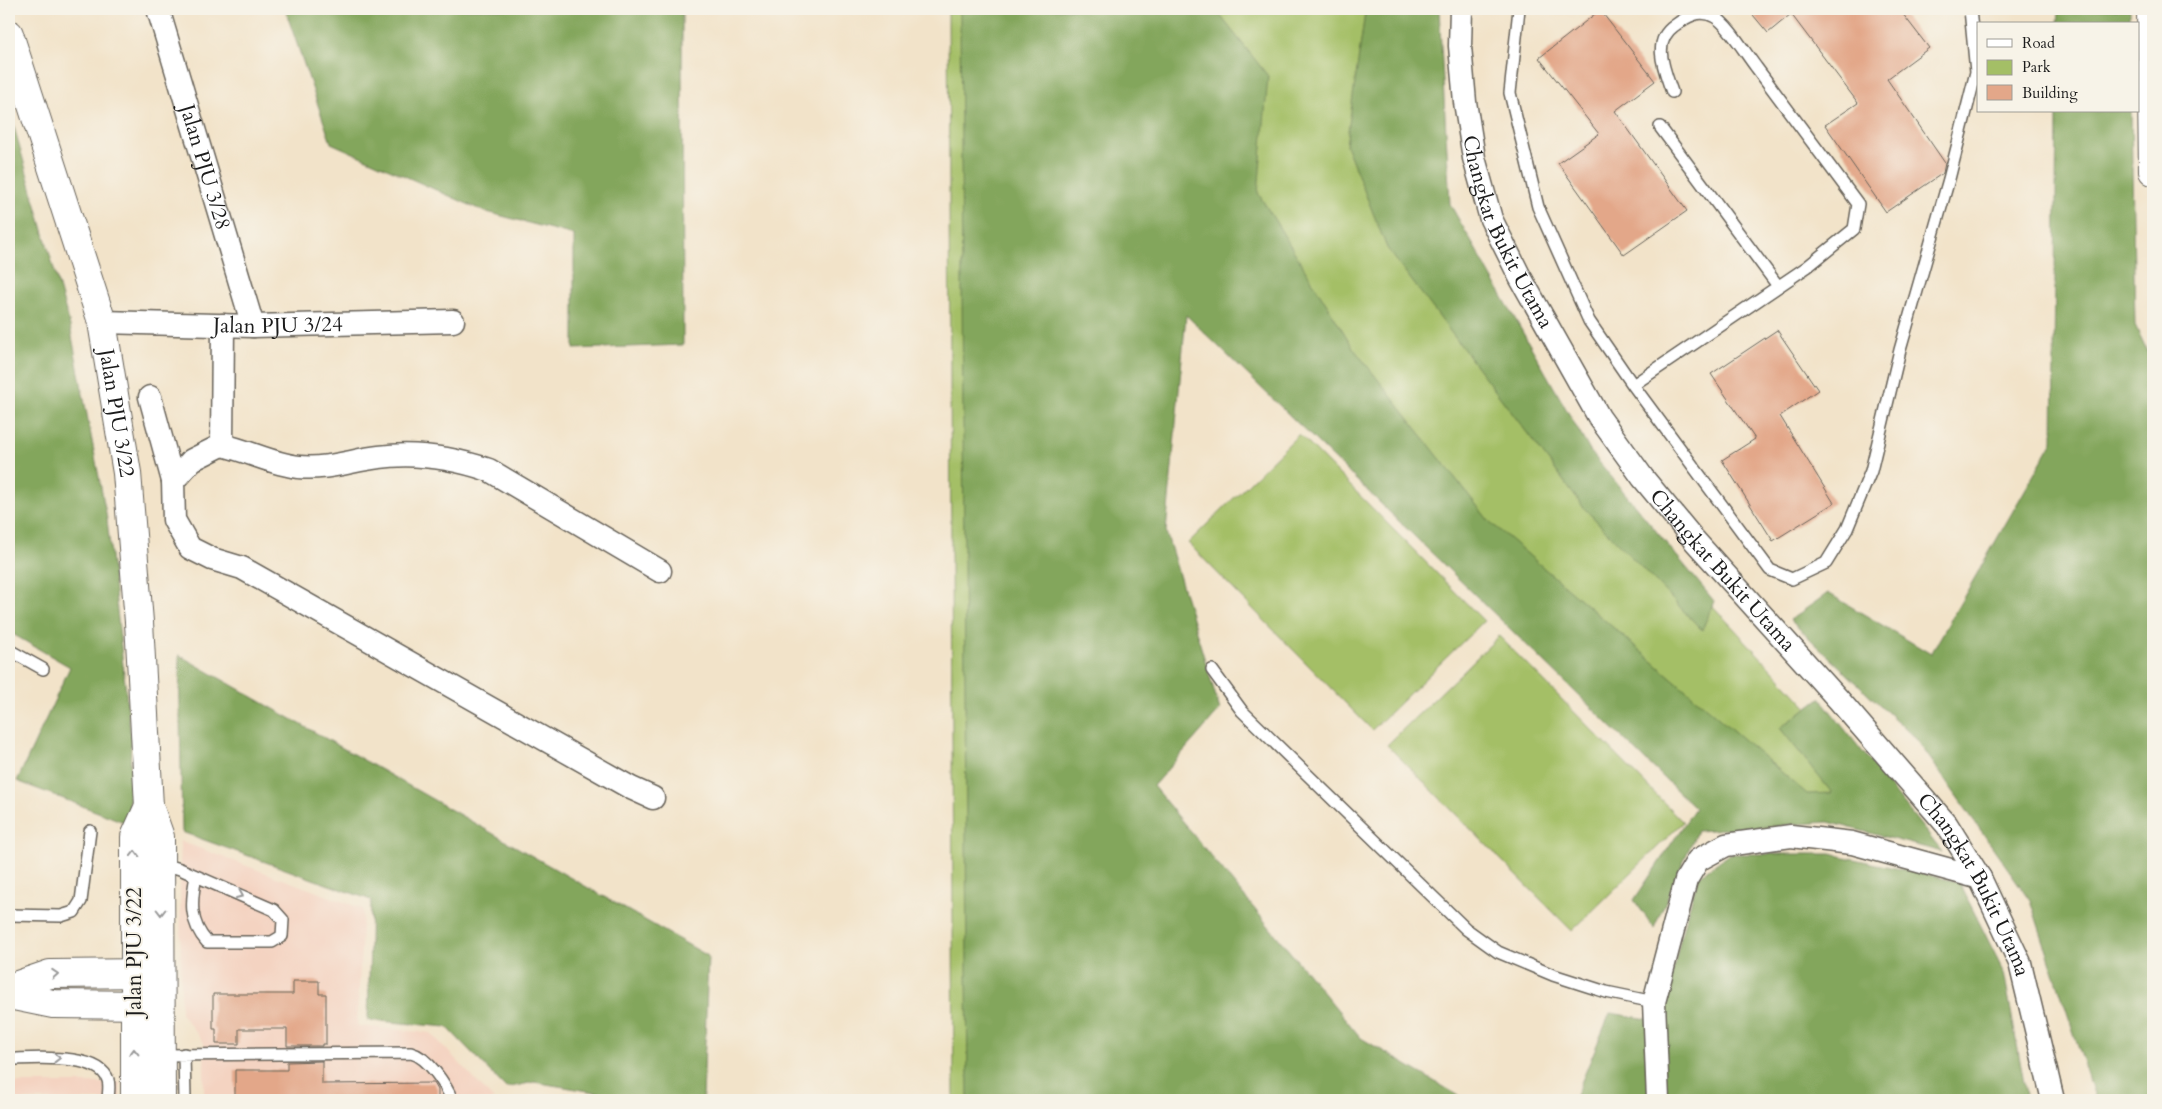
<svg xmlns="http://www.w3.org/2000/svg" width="2162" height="1109" viewBox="0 0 2162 1109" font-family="Cardo,serif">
  <rect width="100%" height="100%" fill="#f7f3e8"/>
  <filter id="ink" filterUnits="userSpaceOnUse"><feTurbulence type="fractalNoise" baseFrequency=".02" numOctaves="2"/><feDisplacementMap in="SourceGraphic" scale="10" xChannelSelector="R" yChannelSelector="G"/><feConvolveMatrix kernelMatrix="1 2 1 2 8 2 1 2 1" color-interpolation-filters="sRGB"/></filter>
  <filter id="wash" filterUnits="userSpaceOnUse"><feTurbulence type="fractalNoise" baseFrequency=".0096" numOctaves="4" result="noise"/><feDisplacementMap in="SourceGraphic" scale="20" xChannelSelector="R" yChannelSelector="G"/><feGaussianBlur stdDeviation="1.12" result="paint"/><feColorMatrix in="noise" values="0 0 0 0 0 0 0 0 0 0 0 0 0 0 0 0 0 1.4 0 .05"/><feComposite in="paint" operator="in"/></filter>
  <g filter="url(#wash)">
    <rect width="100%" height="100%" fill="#f2e3c9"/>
    <!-- built -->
    <path fill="#f4d3c1" d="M180 841 363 909 357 1026 431 1033 494 1100H204V1043L181 1013Z
      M9 1083H120V1100H9Z"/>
    <!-- green -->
    <path fill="#a4bf66" stroke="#606e41" d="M948 9H1421L1439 216 1611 497 1882 787 1741 841 1197 265 1123 314 1113 775 1369 1100H954Z
      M1299 434 1484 621 1372 730 1188 543Z
      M1499 636 1683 822 1572 931 1387 745Z"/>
    <!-- forest -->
    <path fill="#83a65b" stroke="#50613c" d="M285 9H682L683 345 574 349V235L483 211 331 143Z
      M960 9H1215L1268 76 1258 193 1354 349 1489 521 1807 794 1832 793 1780 728 1820 698 1942 852 1828 822 1697 831 1654 928 1634 900 1695 808 1186 315 1166 532 1220 710 1153 786 1361 1038 1466 1100H968Z
      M1362 9H1439L1450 204 1590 451 1714 601 1702 630 1584 508 1387 248 1346 145 1365 13Z
      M2059 9H2130V24H2058Z
      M9 109 70 326 107 519 131 738 129 824 17 781 70 667 9 632Z
      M2057 111H2131L2135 325 2153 363V1100H2096L2030 900 1917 740 1790 620 1828 593 1931 654 2053 441Z
      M179 655 708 956 703 1100H643L534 1082 506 1088 447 1027 368 1020 371 900 182 832Z
      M1729 854H1831L1959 882 2004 972 2027 1100H1574L1610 1013 1661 1021 1684 924 1699 876Z"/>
    <g id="blocks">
      <!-- building -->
      <path fill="#e3a789" d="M1748 9H1899L1929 48 1887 79 1945 163 1943 173 1886 212 1825 125 1858 103 1791 14 1768 33Z
        M1600 10 1655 81 1615 111 1687 211 1624 255 1558 163 1599 134 1539 58Z
        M1777 330 1818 390 1780 416 1834 503 1773 541 1722 460 1755 439 1711 374Z
        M293 981H319V994H326V1044H322V1046H287V1029H239V1044H216V1029H213V994H293Z
        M322 1061V1084L434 1083 438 1090V1100H235V1070H287V1062Z"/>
    </g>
  </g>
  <g filter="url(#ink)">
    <use href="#blocks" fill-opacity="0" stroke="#676259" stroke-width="1"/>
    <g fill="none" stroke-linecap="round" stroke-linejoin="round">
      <!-- service casing -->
      <g stroke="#676259" stroke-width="14">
        <path id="service" d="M1519 9 1510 93 1538 207 1589 321 1633 385 1770 570 1792 579 1826 563 1847 529 1871 471 1900 350 1949 179 1976 72 1970 9
          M1660 127 1778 286
          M1633 385 1807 267 1854 229 1858 204C1824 158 1790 112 1756 67 1745 53 1729 25 1715 17 1700 8 1686 17 1674 26 1651 42 1665 71 1672 92
          M9 650 43 669
          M1212 670 1242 711 1466 929 1498 952 1553 975 1606 992 1654 1002
          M160 863 180 869 274 910 283 920 282 936 272 942H207C189 922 191 901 196 876
          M9 915 61 916 74 912 81 901 90 831
          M184 1054 185 1100
          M161 1055 411 1053C428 1057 446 1085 452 1100
          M9 1059C32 1059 99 1052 108 1080 110 1086 108 1095 108 1100"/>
      </g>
      <!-- minor casing -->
      <g stroke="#676259" stroke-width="25">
        <g id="minor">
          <path id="s1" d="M158 9 253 326"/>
          <path id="s2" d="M1461 9 1460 46 1465 102 1474 158 1491 219 1520 277 1599 417 1643 478 1695 541 1838 699 1947 825 1980 878 2020 963 2053 1100"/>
          <path id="s3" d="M102 322 253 326 453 321"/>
          <path d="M150 397 173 481 174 520 190 548 212 559 242 568 631 788 653 798"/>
          <path d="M222 445 223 325"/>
          <path d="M173 481 192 460 222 445C249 451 272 464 299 467 327 470 352 460 379 457 417 452 453 458 489 470L660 571"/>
          <path d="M1658 1100 1654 1002 1686 880 1698 860 1726 845 1791 836 1852 843 1980 878"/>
        </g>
      </g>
      <!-- tertiary casing -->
      <g stroke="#676259" stroke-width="30">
        <g id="tertiary">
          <path d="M2151 9 2153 171"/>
          <path id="s4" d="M9 34 102 322 127 473 139 622 149 806 160 837 161 1100"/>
          <path d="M9 988 50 974 152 973"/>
          <path d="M9 995 53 1004 152 1005"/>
          <path d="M135 1100V837L149 806"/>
        </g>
      </g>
      <!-- service -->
      <use href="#service" stroke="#fff" stroke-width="11"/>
      <!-- minor -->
      <use href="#minor" stroke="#fff" stroke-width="22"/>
      <!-- tertiary -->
      <use href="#tertiary" stroke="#fff" stroke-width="28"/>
    </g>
    <!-- one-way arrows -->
    <defs><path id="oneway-chevron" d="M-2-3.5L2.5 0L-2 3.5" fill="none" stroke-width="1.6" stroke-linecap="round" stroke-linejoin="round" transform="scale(1.25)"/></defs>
    <g stroke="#999">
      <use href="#oneway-chevron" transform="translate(135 854) rotate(-89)"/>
      <use href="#oneway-chevron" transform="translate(240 895) rotate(23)"/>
      <use href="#oneway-chevron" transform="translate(161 912) rotate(90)"/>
      <use href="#oneway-chevron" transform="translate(55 974) rotate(-4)"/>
      <use href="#oneway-chevron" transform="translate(134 1052) rotate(-91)"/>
      <use href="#oneway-chevron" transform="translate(57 1058)"/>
    </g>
  </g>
  <g text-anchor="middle" stroke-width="4" stroke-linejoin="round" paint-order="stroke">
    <!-- street labels -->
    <g font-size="21" fill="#1c1c1c" stroke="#f7f3e8">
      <text dy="7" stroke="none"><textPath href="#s1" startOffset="165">Jalan PJU 3/28</textPath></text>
      <text dy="7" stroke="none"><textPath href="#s2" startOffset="231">Changkat Bukit Utama</textPath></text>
      <text dy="7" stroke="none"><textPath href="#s3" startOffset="176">Jalan PJU 3/24</textPath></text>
      <text dy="7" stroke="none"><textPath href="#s4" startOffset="395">Jalan PJU 3/22</textPath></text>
      <text dy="7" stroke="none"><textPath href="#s2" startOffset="636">Changkat Bukit Utama</textPath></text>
      <text dy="7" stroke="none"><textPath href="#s2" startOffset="1041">Changkat Bukit Utama</textPath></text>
      <text transform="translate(134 952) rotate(-90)" y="7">Jalan PJU 3/22</text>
    </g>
  </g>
  <!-- margin -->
  <rect width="2162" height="1109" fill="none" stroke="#f7f3e8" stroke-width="30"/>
  <!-- legend -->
  <rect x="1977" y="22" width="162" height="90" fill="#f7f3e8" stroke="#9f9d96"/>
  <rect x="1987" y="39" width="25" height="8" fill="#ffffff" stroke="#9f9d96"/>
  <text x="2022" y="48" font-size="15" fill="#1c1c1c">Road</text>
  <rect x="1987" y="60" width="25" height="15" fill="#a4bf66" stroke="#9f9d96"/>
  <text x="2022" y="72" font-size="15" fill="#1c1c1c">Park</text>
  <rect x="1987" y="85" width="25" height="15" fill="#e3a789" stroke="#9f9d96"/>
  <text x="2022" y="98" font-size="15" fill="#1c1c1c">Building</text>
</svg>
